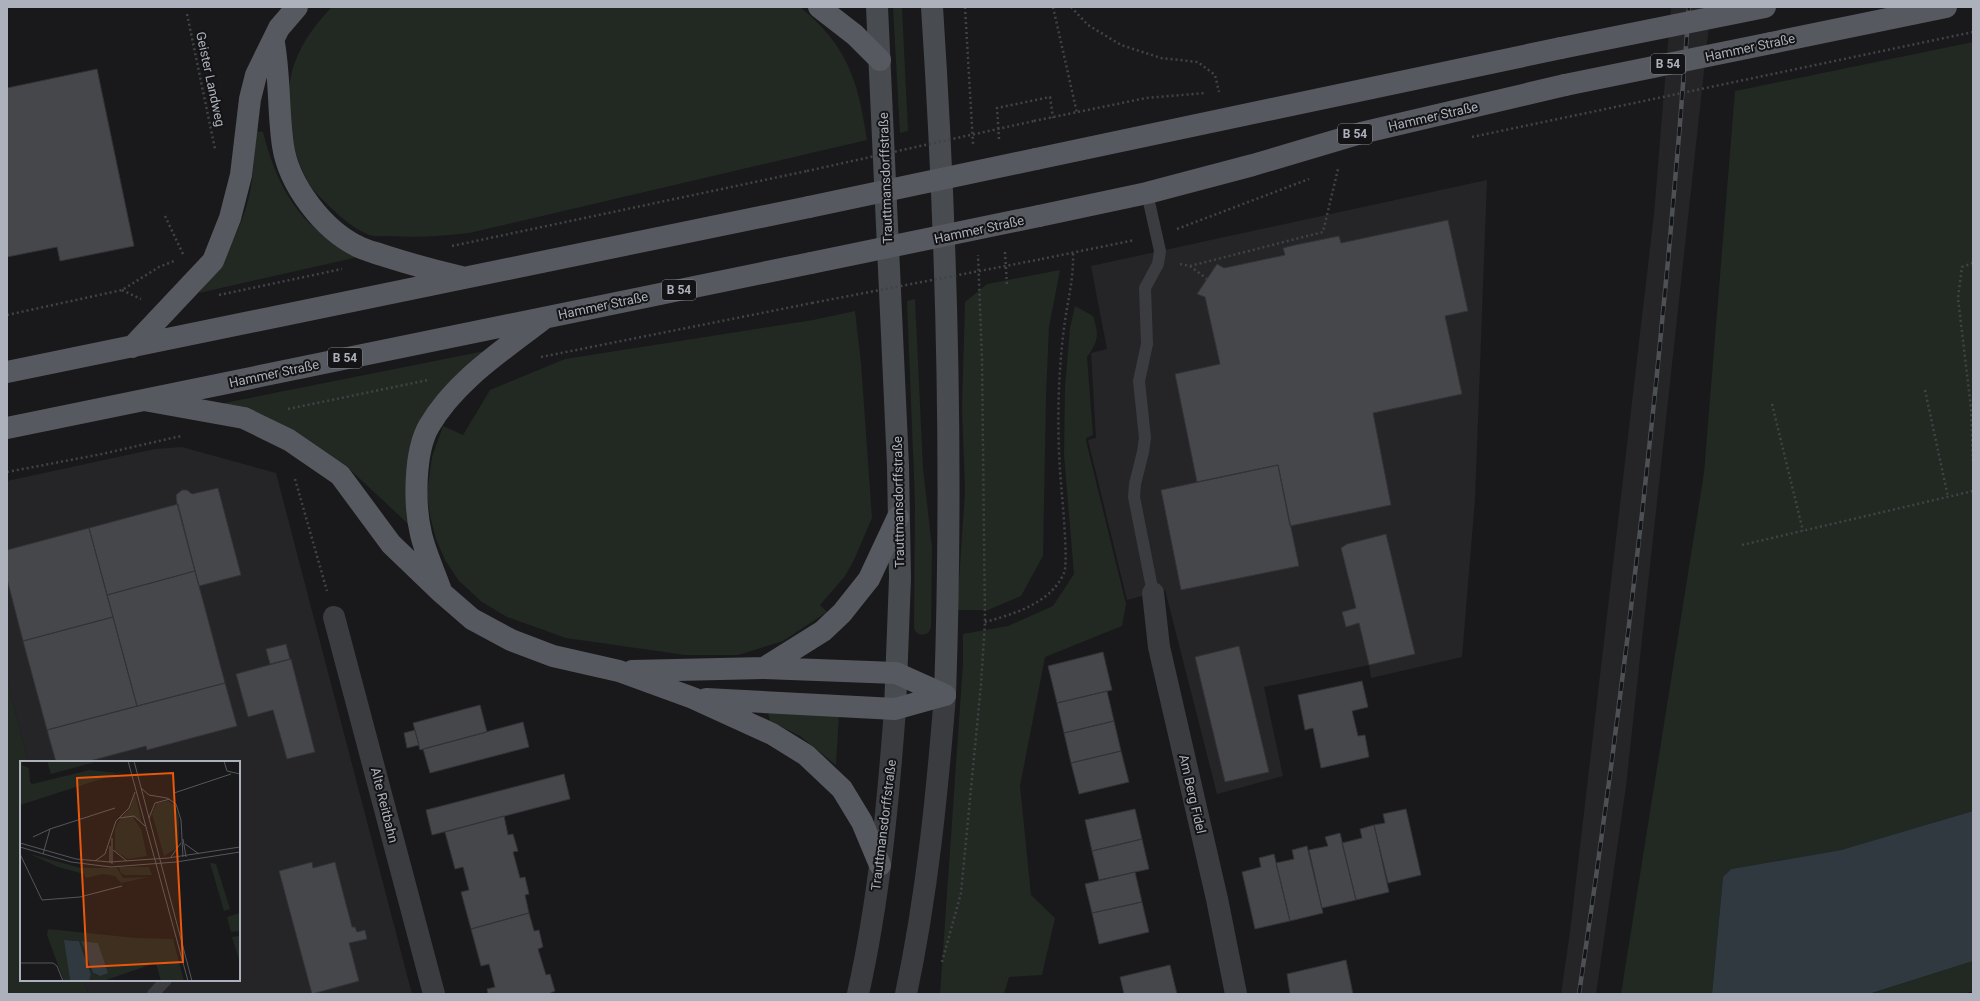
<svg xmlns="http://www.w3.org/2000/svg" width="1980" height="1001" viewBox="0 0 1980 1001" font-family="Roboto,sans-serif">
  <rect width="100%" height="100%" fill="#19191b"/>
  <!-- built -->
  <path fill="#252528" d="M1671 7H1711L1626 786 1596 994H1561L1570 932 1654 214Z
    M1487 180 1475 499 1462 657 1371 678 1369 665 1264 687 1283 776 1217 794 1165 590 1127 600 1088 440 1096 438 1091 353 1107 349 1091 266Z
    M182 447 276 473 412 994H88L84 980H239V762H28L7 679V481L155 449Z"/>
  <!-- green -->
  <path fill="#212922" d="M332 7H800C848 46 858 81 867 140L469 233C442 236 417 238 390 236 384 236 375 237 369 235 355 229 341 218 330 207 323 200 315 193 310 185 290 152 281 99 295 62 303 41 316 23 332 7Z
    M893 7H902L908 131 900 133Z
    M1973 42V811L1841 850 1731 869 1723 877 1712 994H1621L1704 473 1735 91Z
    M256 131 263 132C272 167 286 203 315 228 328 239 343 248 358 257L199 293C223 261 244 227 251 187 254 169 254 150 256 131Z
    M1060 270 1049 327 1046 397 1043 556 1021 596 988 610H957L965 491 962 408 965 302 987 284Z
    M915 299 923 468 932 547 931 628 928 633C922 636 916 635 914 628L915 503 907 301Z
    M1075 306 1093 316C1099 335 1099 340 1087 357L1093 435 1086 438V441L1126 604 1122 626 1045 657 1020 786 1031 895 1055 918 1042 975 1009 977 1004 994H940L963 664V634L1008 626 1053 606 1074 574 1064 455 1065 387 1070 328Z
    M855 311 861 363 872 518 854 560 845 576 820 605 827 612 783 641 738 655H685L566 638 507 617 482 602 459 581 445 560 436 539 430 516 427 493 432 457 443 426 463 435 490 390 565 359 813 320Z
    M505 347 437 422 419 481 420 535 344 464 256 413 204 407Z
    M7 679 28 762H21V980H84L88 994H7Z
    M768 712 839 714 836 765 800 736 770 721Z
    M1973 961V991L1964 994H1870Z"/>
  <!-- water -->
  <path fill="#2f393f" d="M1973 811V961L1869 994H1712L1723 877 1731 869 1841 850Z"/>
  <!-- building -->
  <path fill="#46474b" stroke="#333337" d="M97 69 134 246 60 261 57 247 7 257V88Z
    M1448 220 1468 311 1445 316 1462 394 1373 413 1391 505 1290 526 1278 465 1197 482 1175 374 1220 364 1205 297 1197 294 1217 264 1224 268 1285 255 1283 248 1295 245 1339 236 1341 243Z
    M1278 465 1299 566 1181 590 1161 490Z
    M218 488 241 575 199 586 177 504 176 495 182 490H187L192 494Z
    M178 504 195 571 107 595 89 528Z
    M89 528 113 617 23 641 7 579V550Z
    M1386 534 1415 654 1369 665 1359 623 1346 627 1342 612 1356 608 1341 548 1347 544Z
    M195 571 225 683 137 706 107 595Z
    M113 617 137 706 47 730 23 641Z
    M286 644 290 659 270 664 266 649Z
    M1239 646 1269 772 1225 782 1195 657Z
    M1103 652 1112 690 1057 703 1048 666Z
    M291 659 315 752 287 759 273 710 248 717 236 674Z
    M1362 681 1368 707 1352 711 1358 736 1365 735 1369 757 1321 768 1313 728 1305 730 1298 695Z
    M225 683 237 726 147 750 146 746 86 762H56L47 730Z
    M1107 691 1114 721 1064 733 1057 703Z
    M480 705 487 732 420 750 413 723Z
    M1114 721 1121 751 1071 763 1064 733Z
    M523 722 529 747 430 773 423 749Z
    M415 730 419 745 407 748 404 733Z
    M1121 751 1129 782 1079 794 1071 763Z
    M564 774 570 799 432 835 426 810Z
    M1135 809 1142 839 1092 851 1085 820Z
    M1406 809 1421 875 1388 883 1374 825 1385 823 1383 814Z
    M504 816 508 835 513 834 518 851 513 852 520 878 525 877 529 894 525 895 529 913 471 929 461 892 469 890 463 867 455 869 445 832Z
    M1374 825 1389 892 1356 900 1342 843 1362 838 1360 829Z
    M1340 833 1356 900 1322 908 1309 850 1328 846 1325 837Z
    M1142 839 1149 869 1099 880 1092 851Z
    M1307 846 1323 913 1290 921 1276 863 1294 859 1292 850Z
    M1274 854 1290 921 1255 929 1242 872 1261 867 1259 858Z
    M312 862 313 868 335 862 352 927H355L357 932 365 930 367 939 349 943 359 981 312 994 279 871Z
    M1135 872 1142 902 1092 913 1085 884Z
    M1142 902 1149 932 1099 944 1092 913Z
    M529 913 534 931 539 930 543 947 538 949 546 975 550 974 555 991 550 993V994H488L487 989 495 987 489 964 481 966 471 929Z
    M1346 960 1353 994H1290L1287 974Z
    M1170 965 1177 994H1124L1120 977Z"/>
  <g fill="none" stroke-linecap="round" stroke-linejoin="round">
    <!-- path -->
    <path stroke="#404347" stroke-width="2.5" stroke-dasharray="2 3" stroke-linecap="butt" d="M965 7 973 144
      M1053 7 1077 113
      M1071 7 1088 25 1121 45 1161 58 1198 62 1215 75 1219 92
      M187 14 215 149
      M1034 121 1146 98 1206 93
      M1472 137 1973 32
      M999 139 997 108 1050 97 1053 118
      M165 216 183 254
      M1177 229 1309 179
      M452 246 807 171
      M1005 252 1007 285
      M1042 259 1135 240
      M1973 263 1962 267 1958 298 1971 408 1973 465
      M1180 264 1190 266 1323 232 1338 169
      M1190 266 1207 279
      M122 290 141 299
      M219 295 342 269
      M7 315 122 290 159 267 174 261
      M541 357 812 303
      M1925 390 1948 497
      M1772 404 1803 531
      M288 409 428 380
      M7 472 102 454 181 436
      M295 479 327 591
      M1742 545 1973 491
      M985 622C1014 614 1051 603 1064 573 1069 564 1061 486 1060 471 1057 423 1058 375 1064 328 1067 303 1074 279 1073 253
      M942 962 961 893 981 684 985 622 982 359 978 255"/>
    <!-- service -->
    <path stroke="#3a3c40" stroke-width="12" d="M1147 193 1160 251 1158 264 1145 288 1147 344 1139 381 1145 438 1143 452 1135 484 1134 497 1153 593
      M153 994 166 980"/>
    <!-- minor -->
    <path stroke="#3a3c40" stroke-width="22" d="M1153 593 1159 647 1217 899 1236 994
      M334 617 434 994"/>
    <!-- tertiary -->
    <path stroke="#3a3c40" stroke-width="22" d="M858 994C879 900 888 804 895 709
      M906 994C927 895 937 795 945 695"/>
    <!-- secondary -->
    <path stroke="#484b50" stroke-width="22" d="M877 7 898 466 900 578 895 709
      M932 7C947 236 953 466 945 695"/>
    <!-- primary -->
    <path stroke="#56595f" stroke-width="22" d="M819 7 855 35 880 60
      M274 43C280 78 278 112 283 146 289 185 323 230 359 247 367 251 377 253 385 256 410 264 436 271 461 277
      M1771 43 1946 7
      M1036 159 1561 48
      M1039 216 1147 193 1253 165 1361 133 1565 85
      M132 347 213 261 230 218 241 175 250 99 256 75 279 28 297 7
      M7 372 809 207
      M144 400 244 418 289 440 340 475 391 544 442 593 472 619 511 640 553 656 619 671 693 698 772 734 806 755 842 789 862 822 880 865
      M7 428 811 263
      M440 588C434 571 425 552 421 534 414 505 414 452 429 426 455 381 502 351 542 320
      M764 668 823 631 842 613 869 579 898 517
      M632 671 764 668 896 673 945 695
      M706 699 895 709 945 695"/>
    <!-- rail casing -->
    <g stroke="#4d5055" stroke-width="4.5">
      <path id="rail" d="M1579 994C1628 667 1665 337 1689 7"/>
    </g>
    <!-- rail -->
    <use href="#rail" stroke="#141416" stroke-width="3" stroke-dasharray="9" stroke-linecap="butt"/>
    <!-- path-bridge -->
    <path stroke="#404347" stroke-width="2.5" stroke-dasharray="2 3" stroke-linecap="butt" d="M807 171 1034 121
      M812 303 1042 259"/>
    <!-- primary-bridge -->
    <path stroke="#56595f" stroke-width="22" d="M1561 48 1765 7
      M1565 85 1771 43
      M809 207 1036 159
      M811 263 1039 216"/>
  </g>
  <g text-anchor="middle" stroke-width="4" stroke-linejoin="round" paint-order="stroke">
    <!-- shield labels -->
    <g fill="#141416" stroke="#7e828a" stroke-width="1">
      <rect x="1651" y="54" width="34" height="20" rx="3"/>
      <rect x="1338" y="124" width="34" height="20" rx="3"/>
      <rect x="662" y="280" width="34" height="20" rx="3"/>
      <rect x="328" y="348" width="34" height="20" rx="3"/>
    </g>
    <g font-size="12" font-weight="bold" fill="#acb1bb">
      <text x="1668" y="68">B 54</text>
      <text x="1355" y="138">B 54</text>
      <text x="679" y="294">B 54</text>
      <text x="345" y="362">B 54</text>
    </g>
    <!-- street labels -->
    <g font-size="13" fill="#acb1bb" stroke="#141416">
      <text transform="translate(1750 47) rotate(-12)" y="5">Hammer Straße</text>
      <text transform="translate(211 79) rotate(78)" y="5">Geister Landweg</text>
      <text transform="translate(1433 116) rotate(-13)" y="5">Hammer Straße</text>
      <text transform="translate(885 178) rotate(-92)" y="5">Trauttmansdorffstraße</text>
      <text transform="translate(979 229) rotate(-12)" y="5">Hammer Straße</text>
      <text transform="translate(603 305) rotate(-12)" y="5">Hammer Straße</text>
      <text transform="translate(274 373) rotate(-12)" y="5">Hammer Straße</text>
      <text transform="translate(898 502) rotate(-91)" y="5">Trauttmansdorffstraße</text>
      <text transform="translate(1193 794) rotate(77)" y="5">Am Berg Fidel</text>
      <text transform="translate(385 805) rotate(76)" y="5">Alte Reitbahn</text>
      <text transform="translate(883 825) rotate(-83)" y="5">Trauttmansdorffstraße</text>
    </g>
  </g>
  <!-- overview -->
  <g transform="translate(20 761)">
    <rect width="220" height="220" fill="#19191b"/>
    <path d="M0 0H3L2 4 9 7 10 21 12 23 70 9 96 12 106 10 0 44ZM27 0H75V1L31 13ZM115 33 122 62 114 56V58L121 68 127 95 108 98 95 90V69L98 61 110 47ZM148 40 155 45 159 56V76L157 87 144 95 132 53 137 42ZM10 93 61 107H97L103 117 129 116 101 122 95 115 83 113 66 117 64 113 38 106ZM190 102 196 103 210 148 204 150ZM99 106H129L132 114H105L101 112ZM220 152V170L211 171 207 156ZM28 168 116 177 153 178 164 220H141L136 202 83 220H67L71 213 59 180 45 179 50 220H44L27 174ZM62 180 78 182 81 192 78 215 73 212ZM220 175V202L212 176Z" fill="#212922" fill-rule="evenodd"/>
    <path d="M44 179 59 180 71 213 69 219H50ZM61 180 78 182 88 212 80 215 73 212Z" fill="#2f393f"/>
    <path fill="none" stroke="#54565b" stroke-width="1" d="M108 0 168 220M114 0 172 220M204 0 207 10 220 13M121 27 129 34 147 37 156 43 161 59 163 96M154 32 211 13M99 57 114 55 125 65M129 57 135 42 150 38M13 76 30 68M92 77V103M163 78 166 96M0 82 56 98 90 101M165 83 179 93M90 85V102M0 86 51 101 91 106M93 89 107 100M0 93 22 139 60 136 102 125M23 93 30 68 95 47M151 96 161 82M75 100 85 93 96 60 109 47 115 31M90 101 148 97 220 86M91 106 156 101 220 91M0 202H33L37 205 43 220"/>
    <path fill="#e8590c" fill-opacity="0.15" stroke="#e8590c" stroke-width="2" d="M153 12 163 201 67 206 57 17Z"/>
    <rect width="220" height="220" fill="none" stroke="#acb1bb" stroke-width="2"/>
  </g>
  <!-- border -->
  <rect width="1980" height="1001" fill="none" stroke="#acb1bb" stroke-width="16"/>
</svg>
